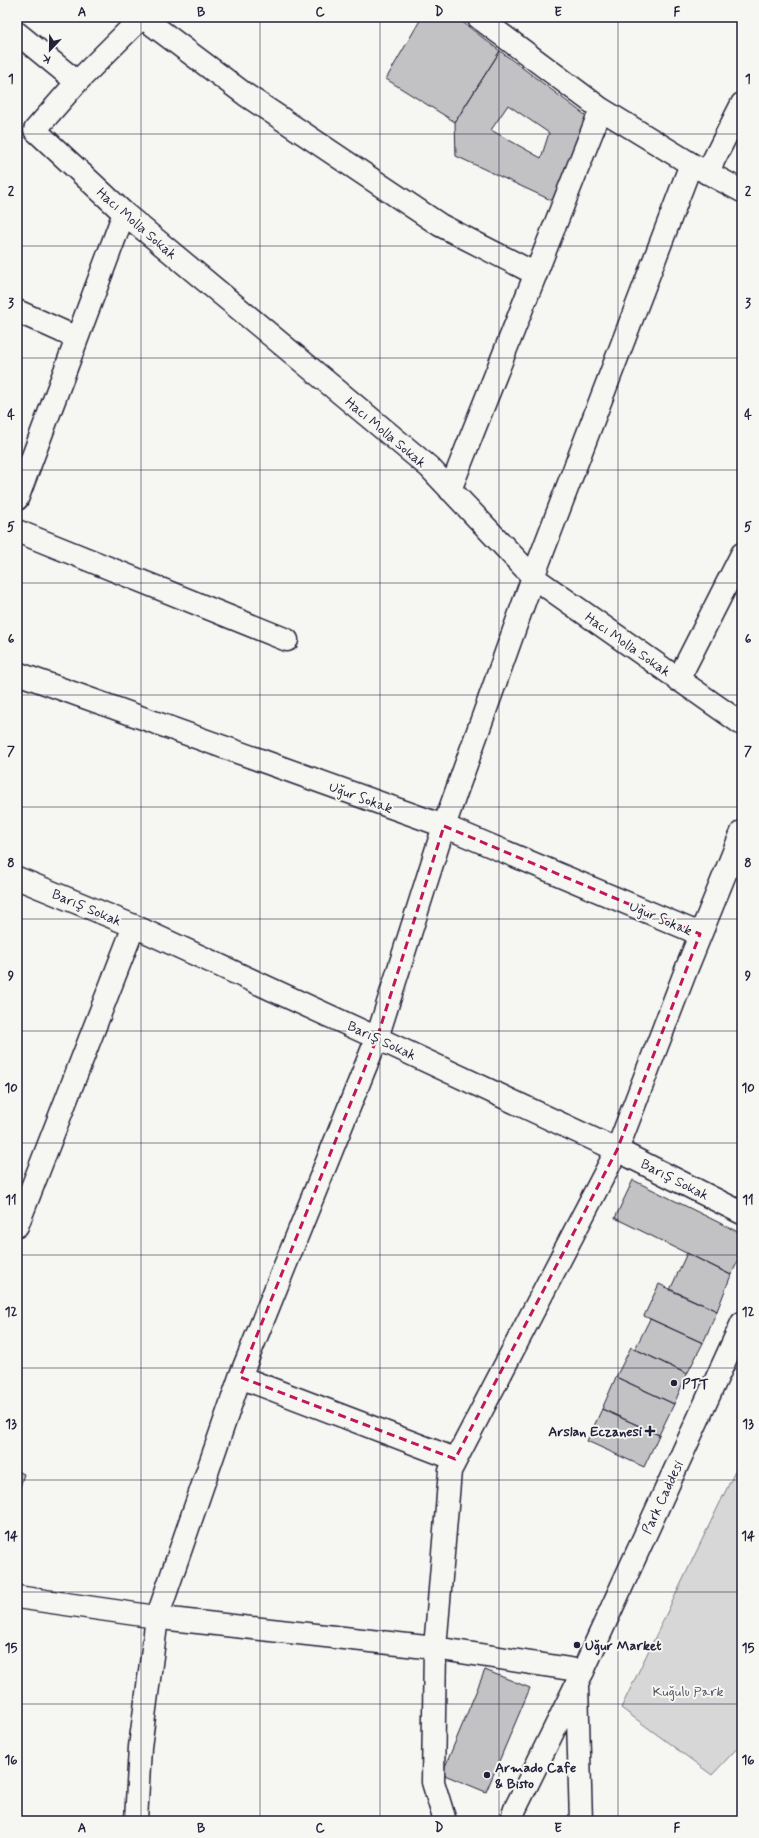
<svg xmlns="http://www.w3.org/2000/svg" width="759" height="1838" viewBox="0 0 759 1838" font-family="Mynerve,sans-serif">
  <rect width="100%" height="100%" fill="#f6f6f2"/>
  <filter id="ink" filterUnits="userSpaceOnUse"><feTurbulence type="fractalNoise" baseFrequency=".025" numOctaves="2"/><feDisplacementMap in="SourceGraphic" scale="8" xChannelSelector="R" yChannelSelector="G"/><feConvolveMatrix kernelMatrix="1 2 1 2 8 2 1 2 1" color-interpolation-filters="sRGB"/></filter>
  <g filter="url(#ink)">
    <!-- green -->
    <path fill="#d7d7d7" stroke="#7c7c89" d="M742 1457V1743L712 1775 621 1708Z"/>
    <!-- building -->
    <path fill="#c2c2c4" stroke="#22223b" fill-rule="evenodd" d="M422 17H456L500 51 455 122 386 79Z
      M500 51 589 118 553 201 456 156 455 122ZM508 105 549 133 541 158 491 130Z
      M633 1180 742 1234V1253L731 1275 615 1218Z
      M687 1253 731 1275 717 1311 670 1290Z
      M659 1284 717 1311 703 1343 644 1316Z
      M650 1319 703 1343 687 1374 635 1349Z
      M631 1347 687 1374 674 1404 616 1377Z
      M616 1377 674 1404 659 1435 602 1409Z
      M602 1409 659 1435 644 1467 587 1441Z
      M17 1471 24 1474 17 1497Z
      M485 1670 530 1688 486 1792 442 1774Z"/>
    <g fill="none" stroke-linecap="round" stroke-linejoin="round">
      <!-- minor casing -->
      <g stroke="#22223b" stroke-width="25">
        <path id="minor" d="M142 17 77 82 35 130 124 213 429 467 533 577 742 724
          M142 17 246 95 440 225 536 274
          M478 17 601 109 691 164 742 191
          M17 33 77 82
          M707 173 742 104
          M17 311 77 338
          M450 490 601 109
          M17 499 124 213
          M17 531 287 640
          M17 673 444 826 700 934
          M678 680 742 554
          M17 878 134 926 377 1038 617 1150 742 1213
          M17 1226 134 926
          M240 1377 455 1459
          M17 1597 170 1619 435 1648 583 1671
          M136 1821 140 1747 157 1618 240 1377 377 1038 444 826 533 577 691 164
          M445 1821 433 1782 435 1648 450 1471 617 1150 686 970 742 832"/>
      </g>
      <!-- major casing -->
      <g stroke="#22223b" stroke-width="25">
        <path id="major" d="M577 1686 581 1821
          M511 1821 515 1809 583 1671 742 1323"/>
      </g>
      <!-- path -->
      <path stroke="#22223b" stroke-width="2.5" stroke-dasharray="4 3" stroke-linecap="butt" d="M741 1821 742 1820"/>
      <!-- minor -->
      <use href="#minor" stroke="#f6f6f2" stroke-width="22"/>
      <!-- major -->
      <use href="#major" stroke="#f6f6f2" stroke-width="22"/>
    </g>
  </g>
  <!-- marked area -->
  <path fill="none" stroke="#c2185b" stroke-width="3" stroke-dasharray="8 5" stroke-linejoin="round" d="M444 826 700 934 617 1150 455 1459 240 1377 377 1038Z"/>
  <!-- grid -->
  <path fill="none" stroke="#22223b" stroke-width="1" stroke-opacity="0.55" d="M141 17V1821M260 17V1821M380 17V1821M499 17V1821M618 17V1821M17 134H742M17 246H742M17 358H742M17 470H742M17 583H742M17 695H742M17 807H742M17 919H742M17 1031H742M17 1143H742M17 1255H742M17 1368H742M17 1480H742M17 1592H742M17 1704H742"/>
  <!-- markers -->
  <g fill="#22223b" stroke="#f6f6f2" stroke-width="1.5">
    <circle cx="674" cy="1383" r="4"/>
    <path d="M648 1425h4v4h4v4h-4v4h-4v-4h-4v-4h4z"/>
    <circle cx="577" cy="1645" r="4"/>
    <circle cx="487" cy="1775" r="4"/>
  </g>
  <g text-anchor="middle" stroke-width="4" stroke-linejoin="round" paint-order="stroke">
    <!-- street labels -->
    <g font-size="14" fill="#22223b" stroke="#f6f6f2">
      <text transform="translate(137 223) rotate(41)" y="5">Hacı Molla Sokak</text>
      <text transform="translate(386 432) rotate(40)" y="5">Hacı Molla Sokak</text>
      <text transform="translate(628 644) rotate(35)" y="5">Hacı Molla Sokak</text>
      <text transform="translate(361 797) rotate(20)" y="5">Uğur Sokak</text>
      <text transform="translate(87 907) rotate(23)" y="5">Barış Sokak</text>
      <text transform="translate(661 918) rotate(23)" y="5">Uğur Sokak</text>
      <text transform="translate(382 1040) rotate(25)" y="5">Barış Sokak</text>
      <text transform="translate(675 1179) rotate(27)" y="5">Barış Sokak</text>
      <text transform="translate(662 1497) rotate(-65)" y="5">Park Caddesi</text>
    </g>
    <!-- poi labels -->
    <g font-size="14" font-weight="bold" fill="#22223b" stroke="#f6f6f2" text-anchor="start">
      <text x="682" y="1388">PTT</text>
      <text x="642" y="1436" text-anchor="end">Arslan Eczanesi</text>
      <text x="585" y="1650">Uğur Market</text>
      <text x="495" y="1772">Armado Cafe<tspan x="495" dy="16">&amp; Bisto</tspan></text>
    </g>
    <!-- park labels -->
    <g font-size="14" fill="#4f4f62" stroke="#f6f6f2">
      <text x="688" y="1696">Kuğulu Park</text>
    </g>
  </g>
  <!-- margin -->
  <rect width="759" height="1838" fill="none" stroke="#f6f6f2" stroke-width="44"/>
  <!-- north arrow -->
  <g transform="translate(50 50) rotate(202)" stroke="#f6f6f2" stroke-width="3" paint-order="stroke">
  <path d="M0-3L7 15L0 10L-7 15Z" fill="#22223b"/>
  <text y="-6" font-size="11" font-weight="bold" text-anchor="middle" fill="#22223b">K</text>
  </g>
  <rect x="22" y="22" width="715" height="1794" fill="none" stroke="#22223b" stroke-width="1.5"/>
  <g font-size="13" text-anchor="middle" font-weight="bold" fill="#22223b">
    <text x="82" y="16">A</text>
    <text x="201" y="16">B</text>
    <text x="320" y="16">C</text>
    <text x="439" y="16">D</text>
    <text x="558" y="16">E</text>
    <text x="677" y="16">F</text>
    <text x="11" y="83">1</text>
    <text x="748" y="83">1</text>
    <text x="11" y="195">2</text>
    <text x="748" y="195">2</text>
    <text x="11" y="307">3</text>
    <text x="748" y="307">3</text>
    <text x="11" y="419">4</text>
    <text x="748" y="419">4</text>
    <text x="11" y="531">5</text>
    <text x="748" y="531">5</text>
    <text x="11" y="643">6</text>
    <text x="748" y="643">6</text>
    <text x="11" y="755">7</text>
    <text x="748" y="755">7</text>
    <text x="11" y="867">8</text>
    <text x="748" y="867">8</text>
    <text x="11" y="980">9</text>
    <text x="748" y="980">9</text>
    <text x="11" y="1092">10</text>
    <text x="748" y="1092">10</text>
    <text x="11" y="1204">11</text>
    <text x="748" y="1204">11</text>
    <text x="11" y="1316">12</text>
    <text x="748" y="1316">12</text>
    <text x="11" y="1428">13</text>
    <text x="748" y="1428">13</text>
    <text x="11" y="1540">14</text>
    <text x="748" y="1540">14</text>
    <text x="11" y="1652">15</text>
    <text x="748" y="1652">15</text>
    <text x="11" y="1764">16</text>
    <text x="748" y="1764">16</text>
    <text x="82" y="1832">A</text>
    <text x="201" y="1832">B</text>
    <text x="320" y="1832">C</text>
    <text x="439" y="1832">D</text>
    <text x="558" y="1832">E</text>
    <text x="677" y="1832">F</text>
  </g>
</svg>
